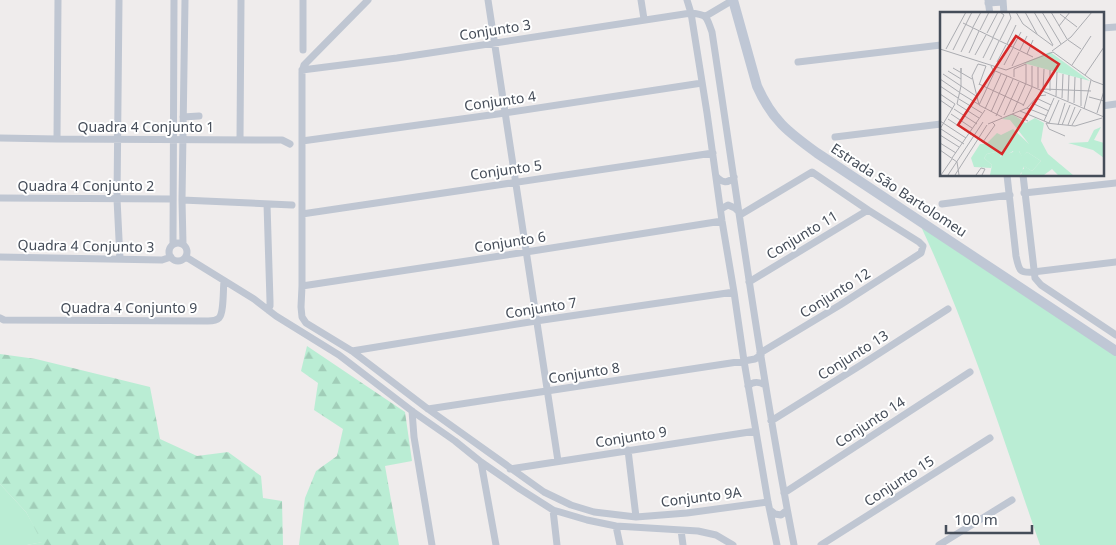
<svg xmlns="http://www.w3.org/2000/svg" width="1116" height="545" viewBox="0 0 1116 545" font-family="'Noto Sans',sans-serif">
  <defs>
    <pattern id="forest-firs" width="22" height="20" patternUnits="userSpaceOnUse" patternTransform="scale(1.25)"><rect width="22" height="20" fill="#baedd4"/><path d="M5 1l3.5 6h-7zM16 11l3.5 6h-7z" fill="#a1cdb8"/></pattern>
  </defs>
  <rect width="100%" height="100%" fill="#efecec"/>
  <!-- green -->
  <path fill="#baedd4" d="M917 218 1116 350V545H1040C1002 435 967 323 917 218Z
    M0 484 26 512 43 542 27 545H0Z"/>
  <!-- forest -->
  <path fill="url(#forest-firs)" d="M307 346 405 412 412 461 385 466 399 545H299L305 498 316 471 337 456 343 429 314 410 318 383 301 371Z
    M0 354 36 359 150 387 160 439 197 456 228 452 261 476 263 498 282 501 283 545H27L42 542 26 512 0 484Z"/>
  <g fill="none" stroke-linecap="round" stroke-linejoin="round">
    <!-- street -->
    <path stroke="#bfc6d2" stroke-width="7" d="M119 0 117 199 120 259
      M303 0V50
      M368 0 308 61 304 65 302 72V286L301 307 302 317 306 323 352 351 428 409 544 492 571 505 594 512 636 517 687 513 768 502
      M488 0 558 461
      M641 0 644 19
      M687 0 691 13 707 113 722 221 734 292 744 361 768 502 777 545
      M988 0 990 14
      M1003 0 1004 14
      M988 3 1003 2
      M706 16 733 0
      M1102 28 1116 27
      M798 62 941 45
      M302 70 397 58 691 13C708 15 706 16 712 32 738 203 761 375 794 545
      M1102 106 1116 104
      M183 117 199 116
      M835 137 941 124
      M0 138 57 139 282 140 290 144
      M57 139 58 0
      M240 140 241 0
      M302 141 505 113 702 83
      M1007 175 1016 256C1019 270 1019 273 1033 272L1116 262
      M1023 175 1035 278 1041 285 1116 335
      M716 176C722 183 728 184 734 177
      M1024 193 1116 183
      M0 198 172 199
      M182 200 292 205
      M267 204 270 301V306L268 310
      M942 204 1010 195
      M721 209 728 205 735 208 739 212
      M302 214 713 153
      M740 215 812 172 868 210 919 242 923 246 921 253 840 305 760 353
      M169 252a9 9 0 1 1 18 0a9 9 0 1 1-18 0Z
      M173 244 174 0
      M183 244 182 200 185 0
      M0 257 162 260 171 257
      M186 257 254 299 276 316 339 355 412 411 455 441 481 462 520 489 553 510 587 520 616 526 698 531 716 535 733 545
      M749 282 868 210
      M302 286 526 252 722 221
      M0 318 4 320 208 321C212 321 216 321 219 318 224 313 223 289 224 281
      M352 351 536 321 734 292
      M748 386C753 381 760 382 765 385
      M428 409 744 361 755 359 761 355
      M412 411 414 437 432 545
      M771 421 861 365 948 309
      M628 450 636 517
      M481 462 496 545
      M510 469 756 431
      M784 493 970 372
      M553 510 557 545
      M770 510 775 514 781 515 787 510
      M616 526 620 545
      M681 530 683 545
      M821 545 990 438
      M939 545 1012 500"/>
    <!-- secondary -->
    <path stroke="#bfc7d5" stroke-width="10" d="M733 0 757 86C772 120 788 132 817 153L1116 351"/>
  </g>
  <g text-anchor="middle" stroke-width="4" stroke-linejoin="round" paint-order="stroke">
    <!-- street labels -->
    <g font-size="14" fill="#454d59" stroke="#fff">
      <text transform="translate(495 30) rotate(-9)" y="5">Conjunto 3</text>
      <text transform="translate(500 101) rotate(-8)" y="5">Conjunto 4</text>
      <text x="146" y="132">Quadra 4 Conjunto 1</text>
      <text transform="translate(506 170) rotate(-8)" y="5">Conjunto 5</text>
      <text x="86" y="191">Quadra 4 Conjunto 2</text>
      <text transform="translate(899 190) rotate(33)" y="5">Estrada São Bartolomeu</text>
      <text transform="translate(802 235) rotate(-31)" y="5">Conjunto 11</text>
      <text transform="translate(510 242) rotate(-9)" y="5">Conjunto 6</text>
      <text transform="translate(86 246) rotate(1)" y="5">Quadra 4 Conjunto 3</text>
      <text transform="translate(835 293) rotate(-32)" y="5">Conjunto 12</text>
      <text x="129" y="313">Quadra 4 Conjunto 9</text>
      <text transform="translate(541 308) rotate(-9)" y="5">Conjunto 7</text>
      <text transform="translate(853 355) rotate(-32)" y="5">Conjunto 13</text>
      <text transform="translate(584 373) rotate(-9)" y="5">Conjunto 8</text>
      <text transform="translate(870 422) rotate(-33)" y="5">Conjunto 14</text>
      <text transform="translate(631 437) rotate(-9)" y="5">Conjunto 9</text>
      <text transform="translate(899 481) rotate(-33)" y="5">Conjunto 15</text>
      <text transform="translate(701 497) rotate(-7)" y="5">Conjunto 9A</text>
    </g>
  </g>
  <!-- overview -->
  <g transform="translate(940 12)">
    <rect width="164" height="164" fill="#efecec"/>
    <path d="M110 40 150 69 83 51ZM64 138 60 145 78 138 82 144 87 140 101 149 92 159 84 154 80 163H50L52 153 44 146 47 142Z" fill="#baedd4"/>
    <path d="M72 102 86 111 95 106 104 111 101 129 108 142 133 163H118L112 157 104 163H80L82 161 78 158 84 157 83 153 92 159 101 149 87 140 82 145 79 139 75 144 73 139 61 147 63 138 47 142 44 146 52 153 51 156 34 155 31 146 40 132H46L57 121 61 123 73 117 89 132 70 108 62 107ZM161 115 154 128 164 131V146L153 138 128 131 148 130 154 118Z" fill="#baedd4"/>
    <path fill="none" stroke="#abacb1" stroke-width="1" d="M76 0 83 12 113 34M85 0 97 22M94 0 113 33M102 0 121 32M111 0 127 27M120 2 137 15M23 11 93 45M119 14 130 0M33 15 41 0M40 18 49 0M47 21 58 0M53 25 64 3 60 0M60 28 71 6 69 0M128 28 141 37M67 32 76 13M73 35 81 20M0 37 66 58 113 40 153 69 164 73M6 37 26 0M13 38 32 0M80 38 87 24M112 39 131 25 152 0M21 40 33 16M29 41 39 19M87 42 93 28M35 43 46 23M43 46 53 26M50 48 59 29M57 50 66 33M64 53 73 36M132 53 151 24M51 54 53 58 164 105M72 54 79 40M98 55V76M13 56 32 67M8 59 21 67M21 60V56V74M3 62 21 74M145 63 164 35M32 64 39 93 62 105M32 64 38 52 46 54 39 73M74 65V57L86 52V71M0 67 19 80M39 72 84 93M0 74 18 86M21 74 17 92 39 106M21 74 36 84M92 74V54M104 77 151 79M103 79 104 57M110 79V58M20 81 38 92M0 82 15 92 0 117M116 84 117 60M149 85 164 89M96 86 111 93M122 86 123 62M19 87 42 101M0 88 13 97M128 89 129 63M92 91 109 99M134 91 135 65M39 93 55 59M83 94 92 75M141 94V66M87 96 107 104M14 97 37 112M45 97 61 62M144 97 151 68M80 99 109 111 119 88M51 100 67 64M73 100 86 71M157 101 164 79M11 102 32 116M72 102 88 109M64 103 79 70M56 104 73 67M8 107 43 130 55 113 52 110M0 109 26 126M104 109 114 86M106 111 135 114 162 106M106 111 109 117 125 124M48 112 87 96 98 84 106 83M118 113 125 91M122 113 130 93M128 113 135 95M132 113 141 97M1 117 24 132M0 123 19 135M0 131 16 141M0 138 17 150 19 163M12 146 45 98M1 163 12 147M8 163 43 110M15 163 47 113M36 163 41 156 45 157 42 163"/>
    <path fill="#d62828" fill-opacity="0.15" stroke="#d62828" stroke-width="2.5" d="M76 24 119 52 62 142 18 113Z"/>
    <rect width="164" height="164" fill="none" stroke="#454d59" stroke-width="2.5"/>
  </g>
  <!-- scale -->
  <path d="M946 525v8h86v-8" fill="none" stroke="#454d59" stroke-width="2.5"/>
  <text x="954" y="525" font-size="15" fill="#454d59" stroke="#ffffff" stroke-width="4" paint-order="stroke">100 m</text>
</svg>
